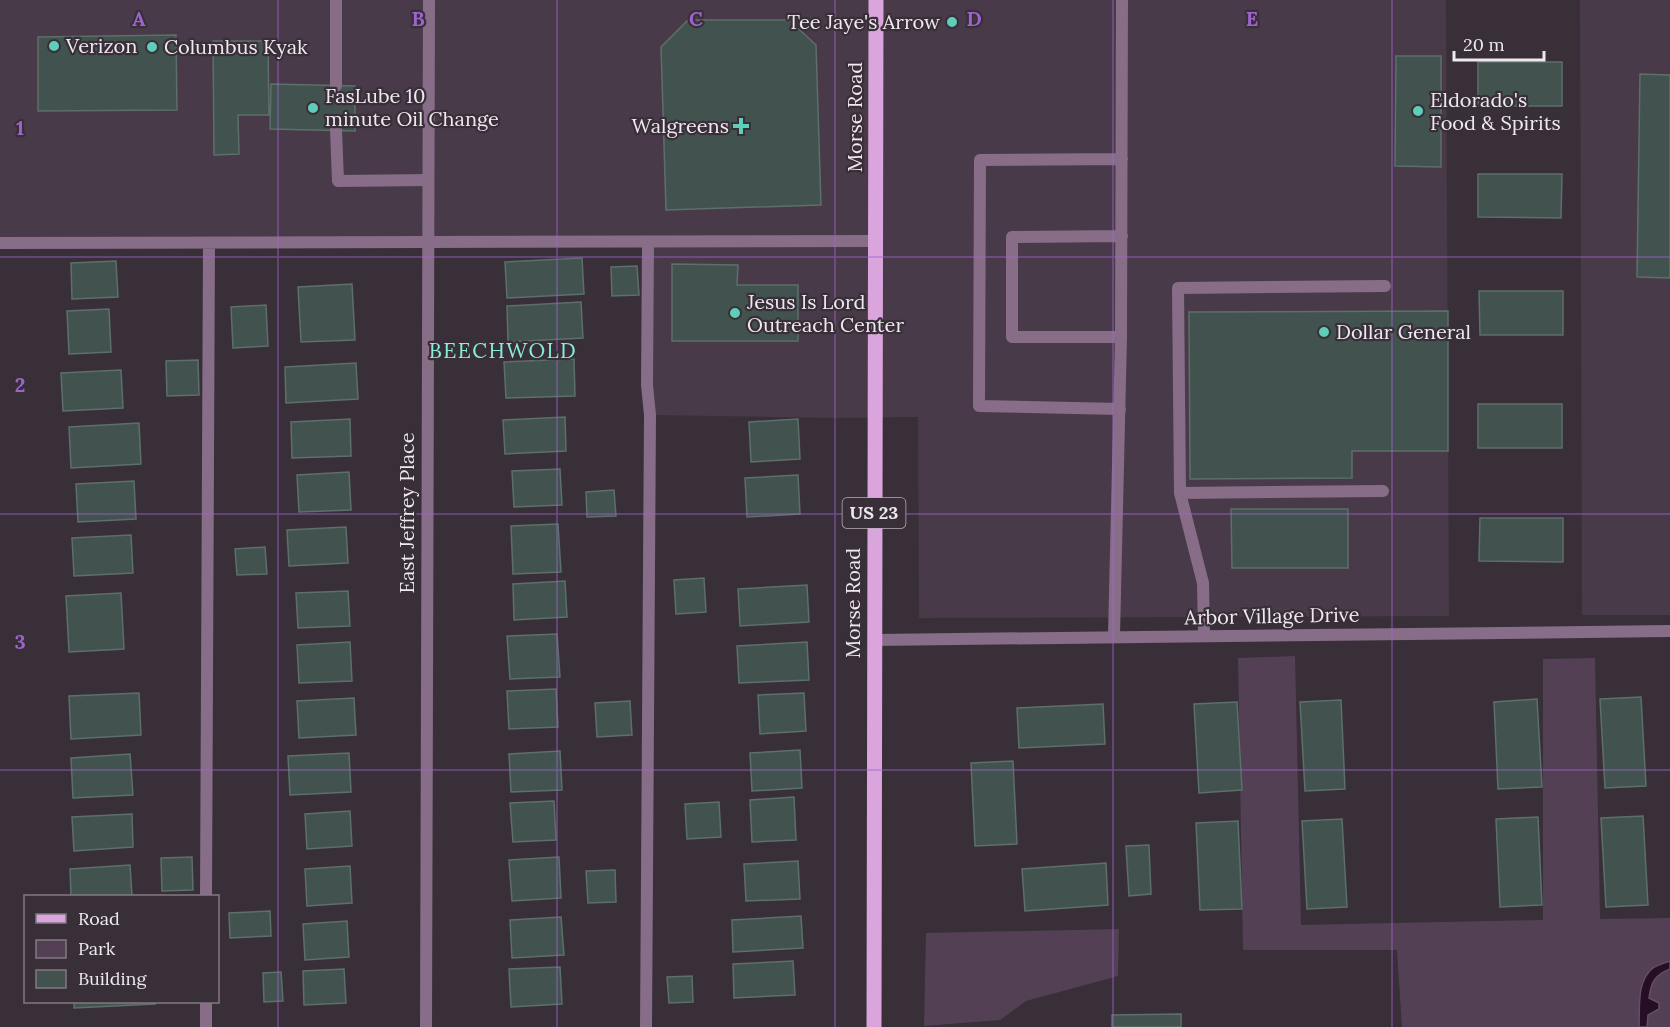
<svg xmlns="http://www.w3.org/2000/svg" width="1670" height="1027" viewBox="0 0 1670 1027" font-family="Lora,serif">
  <rect width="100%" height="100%" fill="#392f39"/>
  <!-- built -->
  <path fill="#483a49" d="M0 0H1446L1449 616 919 618 918 417 836 418 650 415 648 243H0Z
    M1580 0H1670V615H1582Z"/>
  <!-- green -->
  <path fill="#544055" d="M1295 656 1301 925 1543 920V659L1595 658 1600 919 1670 918V961L1653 968 1642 987 1639 1027H1402L1397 950H1243L1238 658Z
    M1119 929 1118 976 1026 1001 1000 1020 924 1026 926 933Z
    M1670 969V1027H1647C1649 1002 1643 980 1670 969Z"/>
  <!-- water -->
  <path fill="#250e26" stroke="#624f62" stroke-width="1.5" d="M1670 961V969C1655 975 1651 982 1649 998L1659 1003V1009L1648 1015 1647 1027H1639C1640 1009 1636 981 1653 968 1657 965 1665 963 1670 961Z"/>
  <!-- building -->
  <path fill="#42534f" stroke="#5d6f6a" stroke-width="1.5" d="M688 20H789L816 45 821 205 666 210 661 47Z
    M176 35 177 110 38 111V37Z
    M213 41H268L269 115H238L239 154 214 155Z
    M1396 56H1441V167L1395 166Z
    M1478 62H1562V106H1478Z
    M1640 74 1670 75V278L1637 277Z
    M271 84 355 86V131L270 129Z
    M1478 174H1562L1561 218 1478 217Z
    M582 258 584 294 507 298 505 262Z
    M116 261 118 297 72 299 71 263Z
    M672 264 738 265 737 285H798V341H672Z
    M637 266 639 295 612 296 611 267Z
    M352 284 355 340 301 342 298 287Z
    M1479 291H1563V335H1480Z
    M581 302 583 338 508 342 507 306Z
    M266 305 268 346 233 348 231 307Z
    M109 309 111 352 69 354 67 311Z
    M1448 311V451H1352V478L1190 479 1189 312Z
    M574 359 575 396 506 398 504 362Z
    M198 360 199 395 167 396 166 361Z
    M356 363 358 399 286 403 285 367Z
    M121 370 123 408 63 411 61 373Z
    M1478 404H1562V448H1478Z
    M565 417 566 451 505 454 503 420Z
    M350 419 351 456 292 458 291 422Z
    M798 419 800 459 751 462 749 422Z
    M139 423 141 464 71 468 69 427Z
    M560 469 562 505 514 507 512 471Z
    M349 472 351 510 299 512 297 475Z
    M798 475 800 514 747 517 745 478Z
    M134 481 136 519 78 522 76 484Z
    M614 490 616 516 587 517 586 492Z
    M1231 509H1348V568H1232Z
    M1480 518H1563V562L1479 561Z
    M558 524 561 572 513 574 511 526Z
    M346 527 348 563 289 566 287 530Z
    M131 535 133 573 74 576 72 538Z
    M265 547 267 574 237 575 235 549Z
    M704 578 706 612 676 614 674 580Z
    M565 581 567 617 514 620 513 584Z
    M807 585 809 622 740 626 738 589Z
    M348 591 350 626 298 628 296 593Z
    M121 593 124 649 69 652 66 596Z
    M557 634 560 677 510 679 507 636Z
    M350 642 352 681 299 683 297 645Z
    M807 642 809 680 739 683 737 646Z
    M556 689 558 727 509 729 507 691Z
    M139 693 141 735 71 739 69 696Z
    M804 693 806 731 760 734 758 695Z
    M1641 697 1646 786 1605 788 1600 699Z
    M354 698 356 735 299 738 297 701Z
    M1537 699 1542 787 1498 789 1494 702Z
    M1341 700 1345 789 1305 791 1300 702Z
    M630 701 632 735 597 737 595 703Z
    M1237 702 1242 790 1199 793 1194 704Z
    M1103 704 1105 744 1019 748 1017 708Z
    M800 750 802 788 752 791 750 753Z
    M560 751 562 790 511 792 509 754Z
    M349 753 351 792 290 795 288 756Z
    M130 754 133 795 73 798 71 758Z
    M1013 761 1017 844 975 846 971 763Z
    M794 797 796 840 752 842 750 800Z
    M554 801 556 840 513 842 510 803Z
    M719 802 721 837 687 839 685 804Z
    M350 811 352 846 307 849 305 814Z
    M132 814 133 847 74 851 72 817Z
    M1643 816 1648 905 1606 907 1601 818Z
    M1538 817 1542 905 1500 907 1496 819Z
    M1342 819 1347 907 1307 909 1302 821Z
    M1238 821 1242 909 1200 910 1196 823Z
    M1149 845 1151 894 1129 896 1126 846Z
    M192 857 193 890 162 891 161 858Z
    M559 857 561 898 512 901 509 860Z
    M798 861 800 899 746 901 744 864Z
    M1106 863 1108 905 1025 911 1022 869Z
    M130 865 132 896H71L70 869Z
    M350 866 352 903 307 906 305 869Z
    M615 870 616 902 588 903 586 871Z
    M270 911 271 936 230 938 229 913Z
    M801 916 803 948 733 952 732 920Z
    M561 917 564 955 512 958 510 920Z
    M347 921 349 957 305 960 303 924Z
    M793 961 795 995 734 998 733 964Z
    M560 967 562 1004 511 1007 509 969Z
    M344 969 346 1003 304 1005 303 971Z
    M281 972 283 1001 264 1002 263 973Z
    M692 976 693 1002 669 1003 667 977Z
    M74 1002H155V1004L74 1008Z
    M1181 1014V1027H1112V1015Z"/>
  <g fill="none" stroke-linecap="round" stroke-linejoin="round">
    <!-- lane -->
    <path stroke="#876d88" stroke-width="12" d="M336 0V86
      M1122 0 1121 337H1012V237L1122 236
      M336 130 338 181 428 180
      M0 243 876 241
      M1120 409 979 406 980 160 1122 159
      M1180 493 1383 491
      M1114 636 1121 337
      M1204 636 1203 583 1180 493 1178 288 1385 286
      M206 896 209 243
      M206 1027V1002
      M646 1027 650 415 647 385 648 243"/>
    <!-- street -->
    <path stroke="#876d88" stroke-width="12" d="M874 640 1670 631
      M426 1027 429 0"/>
    <!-- primary -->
    <path stroke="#daa4dd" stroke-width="15" d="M874 1027 876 0"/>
  </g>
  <!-- grid -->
  <path fill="none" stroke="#9e64cd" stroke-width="1.5" stroke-opacity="0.55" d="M278 0V1027M557 0V1027M835 0V1027M1113 0V1027M1392 0V1027M0 257H1670M0 514H1670M0 770H1670"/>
  <!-- markers -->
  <g fill="#5eceb8" stroke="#392f39" stroke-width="2">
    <circle cx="952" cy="22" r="6"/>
    <circle cx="54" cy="46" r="6"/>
    <circle cx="152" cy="47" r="6"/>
    <circle cx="313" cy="108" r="6"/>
    <circle cx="1418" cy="111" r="6"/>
    <path d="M738 117h6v6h6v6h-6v6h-6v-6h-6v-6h6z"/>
    <circle cx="735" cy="313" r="6"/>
    <circle cx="1324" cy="332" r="6"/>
  </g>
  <g text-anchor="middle" stroke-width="4.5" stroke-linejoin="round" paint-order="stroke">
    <!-- shield labels -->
    <rect fill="#392f39" stroke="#b8b0b8" stroke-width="1.5" x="842.5" y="498" width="63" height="30" rx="4.5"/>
    <g font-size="18" font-weight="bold" fill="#efe8ef">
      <text x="874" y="519">US 23</text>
    </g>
    <!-- poi labels -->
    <g font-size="20" fill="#efe8ef" stroke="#392f39" text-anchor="start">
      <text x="940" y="29" text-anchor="end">Tee Jaye's Arrow</text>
      <text x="66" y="53">Verizon</text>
      <text x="164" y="54">Columbus Kyak</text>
      <text x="325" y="103">FasLube 10<tspan x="325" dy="23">minute Oil Change</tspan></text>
      <text x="1430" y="107">Eldorado's<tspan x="1430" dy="23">Food &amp; Spirits</tspan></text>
      <text x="729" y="133" text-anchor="end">Walgreens</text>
      <text x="747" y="309">Jesus Is Lord<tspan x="747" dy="23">Outreach Center</tspan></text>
      <text x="1336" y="339">Dollar General</text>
    </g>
    <!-- street labels -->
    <g font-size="20" fill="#efe8ef" stroke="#392f39">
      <text transform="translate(855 117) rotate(-90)" y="7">Morse Road</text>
      <text transform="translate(407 513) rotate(-90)" y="7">East Jeffrey Place</text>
      <text transform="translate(853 603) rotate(-90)" y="7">Morse Road</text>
      <text transform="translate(1272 616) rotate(-1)" y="7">Arbor Village Drive</text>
    </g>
    <!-- neighbourhood labels -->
    <g font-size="21" letter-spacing="1.5" fill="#88ecd7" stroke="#392f39">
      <text x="503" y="358">BEECHWOLD</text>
    </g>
  </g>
  <g font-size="20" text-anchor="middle" font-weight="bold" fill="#9e64cd" stroke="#392f39" stroke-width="4.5" stroke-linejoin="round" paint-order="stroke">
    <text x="139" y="26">A</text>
    <text x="418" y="26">B</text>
    <text x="696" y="26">C</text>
    <text x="974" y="26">D</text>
    <text x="1252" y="26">E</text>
    <text x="20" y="135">1</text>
    <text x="20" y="392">2</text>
    <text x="20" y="649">3</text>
  </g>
  <!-- legend -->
  <rect x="24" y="895" width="195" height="108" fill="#392f39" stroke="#827982" stroke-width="1.5"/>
  <rect x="36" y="914" width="30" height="9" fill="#daa4dd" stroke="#827982" stroke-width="1.5"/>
  <text x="78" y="925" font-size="18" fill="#efe8ef">Road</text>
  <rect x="36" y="940" width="30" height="18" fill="#544055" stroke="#827982" stroke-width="1.5"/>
  <text x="78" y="955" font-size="18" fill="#efe8ef">Park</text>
  <rect x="36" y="970" width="30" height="18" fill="#42534f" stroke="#827982" stroke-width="1.5"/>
  <text x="78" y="985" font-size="18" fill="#efe8ef">Building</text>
  <!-- scale -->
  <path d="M1454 51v9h90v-9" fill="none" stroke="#efe8ef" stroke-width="3"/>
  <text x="1463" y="51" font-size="18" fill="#efe8ef" stroke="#392f39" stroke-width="4.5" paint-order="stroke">20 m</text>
</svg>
